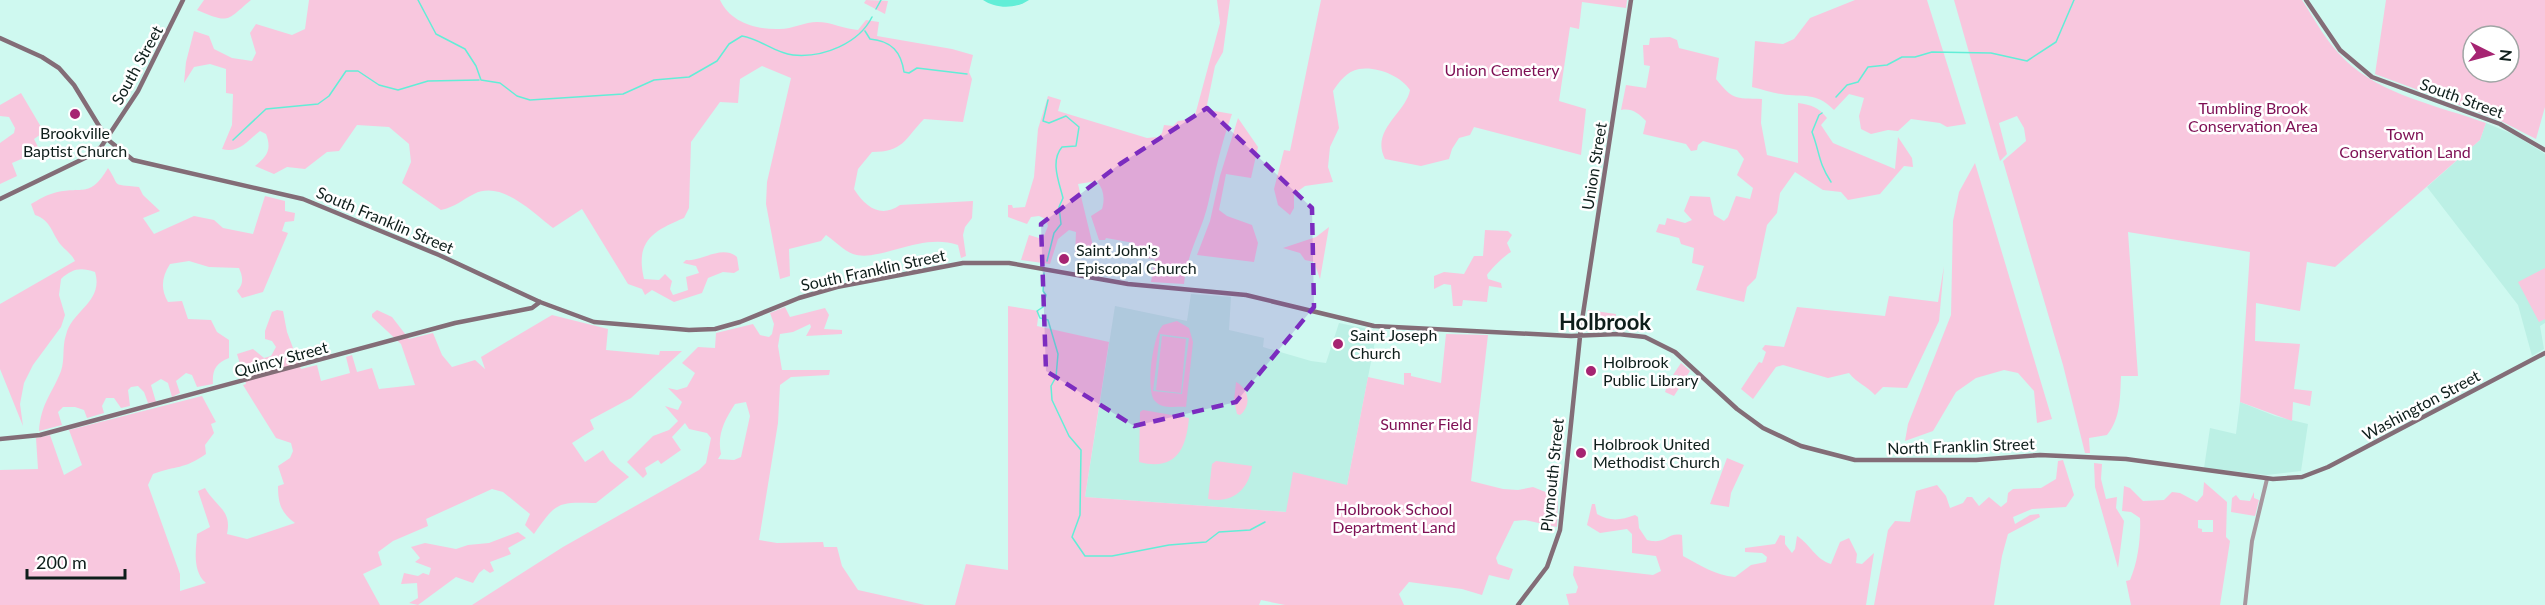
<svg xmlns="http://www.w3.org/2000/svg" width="2545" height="605" viewBox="0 0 2545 605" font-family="Lato,sans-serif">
  <rect width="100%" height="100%" fill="#cff9f0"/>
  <!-- built -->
  <path fill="#bcf0e5" d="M2486 123 2515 135 2545 154V323L2540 326 2544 349 2532 356 2518 305 2427 187 2480 140Z
    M1191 294 1231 297 1229 330 1264 338 1263 347 1311 361 1326 363 1339 323 1377 331 1347 485 1287 512 1085 497 1115 306 1187 321Z
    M2240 402 2275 416 2308 424 2301 471 2267 475 2204 468 2210 428 2236 434Z"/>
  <!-- green -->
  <path fill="#f8c7de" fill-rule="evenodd" d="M204 0H251C226 21 230 24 197 10Z
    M309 0H720C730 22 756 30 780 29 792 29 805 22 817 22 832 22 843 29 858 30L866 20 879 22 877 36 952 49 973 55 969 72 972 79 963 122 924 119C904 140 903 152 872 152L858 169 854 189C866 208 881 218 900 205L973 201 972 218 965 227 963 235 966 256 961 258 958 245C920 232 879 263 853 254 844 251 834 240 826 235L821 241 789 249 790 276 780 279 766 204 767 182 791 78 762 66 740 79 738 103 720 102 691 142 689 208 684 218C653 231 635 241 644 279L659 280 665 274 672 281 670 289 673 295 688 290 686 277 699 273 696 266 683 263 686 260C701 262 722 244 737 257L739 270 734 273 723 272 708 278 702 293 674 302 652 290 645 295 642 289 628 284 582 209 553 228C533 213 502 180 474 194 462 200 455 207 441 210L402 183 411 162 409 144 389 127 357 125 339 151 327 152 305 169 287 167 274 174 255 166C267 156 272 150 266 134L260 131C248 140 239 154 222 149L232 125 233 94 226 93V69L210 64 194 67 184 83 186 62 194 31 209 36 214 49 232 58 252 61 256 53 250 33 256 24 292 35 305 29Z
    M866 0 888 1 885 14 864 3Z
    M1217 0H1230L1223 52 1215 66 1207 105 1209 110 1232 114C1221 144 1215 173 1208 204 1201 233 1187 252 1184 284L1151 282 1155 259 1146 258V252L1134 251V243L1106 238 1105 240H1099L1091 216 1102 209C1105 199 1104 190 1097 181L1078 184 1093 246 1092 257 1075 256 1076 232 1069 230 1058 239 1050 264 1021 260 1029 235 1039 238 1044 236 1048 226 1046 219 1039 216 1031 217 1027 224 1008 217V205H1012L1013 208 1025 207 1034 177 1038 129 1048 96 1061 100 1058 111 1147 138 1158 137 1162 133 1164 125 1173 126 1178 121 1194 119 1220 23Z
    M1321 0H1627L1626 8 1582 2 1579 29 1570 27 1559 101 1586 109 1581 155 1474 127 1470 135 1459 138 1452 149 1449 159 1421 166 1385 159C1370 130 1406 113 1410 90 1401 76 1377 66 1359 69 1347 71 1339 82 1333 91L1339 128 1330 147 1328 167 1333 182 1305 186 1294 194V208L1290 215 1278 205 1274 189 1284 150 1290 151Z
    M1855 0H1927L1966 124 1947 127 1940 123 1911 119 1898 131 1888 130 1871 134 1861 129 1859 116 1864 98 1849 94 1834 110C1815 91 1805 98 1781 94 1771 93 1762 89 1752 87L1755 41 1783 44 1794 39 1810 18Z
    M1954 0H2302C2315 20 2327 43 2345 60 2381 95 2439 106 2486 123L2480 140 2335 267 2307 262 2300 311 2256 303 2255 341 2300 344 2294 389 2312 391 2310 406 2293 402 2292 421 2240 402 2250 252 2128 232 2138 376H2121C2120 397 2121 418 2107 435L2089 438 2090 453H2085L2063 365 2003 161 2026 141 2024 128 2017 116 1999 123 2007 154 2000 161Z
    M2386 0H2545V107L2536 139 2499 120 2375 74ZM2473 36H2509V72H2473Z
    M1670 37 1677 40 1679 48 1719 58 1716 79C1733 100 1734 98 1762 99L1761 123 1767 155 1798 163V103C1812 105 1818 107 1827 118L1821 125 1833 143 1895 169 1898 137 1912 158 1913 167 1904 166 1880 194 1848 200 1841 192 1823 190 1795 172 1780 193 1777 213 1767 225 1756 278 1747 287 1744 302 1696 290 1704 266 1692 263 1694 248 1681 244 1679 238 1656 232 1659 224 1665 225 1667 218 1685 223 1692 220 1684 211 1690 196 1710 197 1714 215 1724 221 1728 217 1736 196 1750 199 1753 188 1737 175 1744 159 1737 150 1703 141 1698 145 1697 150 1691 151 1686 144 1643 134 1646 121C1638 113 1632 108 1621 110L1626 85 1646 88 1650 66 1644 65 1643 45H1649L1650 38Z
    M21 93 44 132 34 139 40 151 12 163 17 176 0 184V143L14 133 15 128 9 117 0 116V105Z
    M1238 118 1258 147 1251 178 1226 174 1219 210 1227 216 1252 225 1258 243 1254 262 1197 255 1210 221 1220 176Z
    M1975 163 2052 419 2037 423 2034 391 2018 373 2004 370 1976 378 1956 392 1933 431 1905 441 1908 424 1951 315 1953 221 1959 192Z
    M108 168C121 187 109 184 139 187L143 195 160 211 143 218 154 234 194 216 214 220 223 228 253 234 265 196 285 201V211L295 213 294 221 285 222 282 231 288 233 263 292 242 298 237 291C244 284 243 277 239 268L209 267 189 261 170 264C162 277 160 288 168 302L182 301 188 319 211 320 217 332 229 340V358C216 363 212 370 213 384L197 387 192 375 186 373 176 381 180 393 172 397 168 383 161 379 151 385 156 402 148 403 144 392 138 386 131 387 128 390 130 406 121 408 114 398H106L102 406 104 413 87 418 84 410 75 407H63L58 412 62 425 39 431C41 403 52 394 61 371 65 360 62 346 66 335 72 310 104 302 95 272 80 267 72 269 61 279L59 295 65 315 61 327 33 365 24 383 20 404 23 426 0 369V304L75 261C71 253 66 251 61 245 52 234 51 220 35 215L31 204C38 200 46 195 54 193 82 185 89 200 108 168Z
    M1329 227 1320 279 1314 262 1305 260 1300 253 1283 248 1316 237Z
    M1485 230 1508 231 1512 235 1507 243 1511 252C1505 255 1490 270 1487 275L1488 279 1501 283 1502 288 1489 286 1487 302 1463 300 1462 306H1453L1451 285 1444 284 1434 289V276L1444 272 1464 274 1474 256H1483Z
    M1944 266 1939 321 1907 388 1883 387 1875 395C1867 386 1857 383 1849 373L1828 378 1783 365 1776 367 1753 399 1741 389 1759 362 1762 363 1766 352 1762 349 1765 345 1784 347 1797 307 1885 316 1889 296 1938 302Z
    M2545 268V319L2539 322 2518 282Z
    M1008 306 1039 311 1037 326 1109 342 1085 497 1286 512 1293 472 1347 485 1368 377 1404 385V373H1411V376L1441 383 1446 334 1488 335 1471 481 1503 489 1518 490 1533 487 1558 497 1557 527 1525 520 1514 521 1496 558 1498 564 1513 569 1509 580 1489 575 1482 595 1462 589 1409 582 1399 594 1404 605H1285L1261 600 1259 605H955L966 564 1008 570Z
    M785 307 790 317 825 308 829 315 824 329 842 330V334L806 336 811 327 810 324 793 332 780 334 778 346 782 370H830L829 375 791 377 780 385 778 423 759 540 777 543 823 542 824 547H837L842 566 858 590 925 605H472L563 547 699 470 706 463 711 438 707 433 689 429 685 423 672 437 681 450 661 464 658 460 645 468 647 474 643 478 627 462 653 436 669 430 678 421 665 406 678 410 682 402 668 388 677 390 687 387 695 373 682 363 698 347 715 348 716 333 753 324 760 335 769 337 772 334 774 324 770 313ZM746 402 750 416 741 457 734 460 718 459 721 454C717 435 724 421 735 404Z
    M277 310 283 311 287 332 301 369 317 365 321 381 350 373 346 357 352 355 357 372 372 368 379 389 415 385 401 344 372 317V314L377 310 392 317 409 339 433 333 442 355 452 367 475 360 485 369 481 357 552 315 608 329 606 350 659 355 660 351H682L631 398 590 420 594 429 572 443 585 462 603 450 610 461 629 477 596 503C558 502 557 501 534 534L525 525 530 514 503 492 492 489 426 519 428 526 393 541 378 552 382 565 363 574 380 605H0V470L38 469 36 438 50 435 64 475 82 465 69 430 202 396 216 422 211 424 214 433 205 445 206 454C183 470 177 465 153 474L148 485 180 574V591L206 583C192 571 196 550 197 534L210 527 198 491 205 488C217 508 232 510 227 534L247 539 295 523C281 513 278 503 278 486L284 484 278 466 290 458 293 451 291 443 276 438 243 385 246 384 237 354 253 349 264 358 271 356 276 347 272 341 265 339V331L272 312Z
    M1588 310 1616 314 1614 330H1589L1586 325Z
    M1177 321 1189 328 1193 342 1186 407C1176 406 1163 410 1155 401 1145 391 1153 334 1163 325ZM1160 334 1189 338 1182 394 1153 391Z
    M1162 336 1186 339 1181 393 1156 390Z
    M1681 363 1690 371 1674 396 1665 392 1671 376 1675 380 1679 379 1678 375H1673Z
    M1236 382C1249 389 1252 405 1240 415L1237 414 1234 401Z
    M1143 410 1189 418C1186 451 1175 471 1139 462L1140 412Z
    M1727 458 1744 465 1731 493 1729 507 1710 504Z
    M2063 460 2074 495 2066 507 2032 509 2013 517 2015 524 2030 515 2039 514 2040 517 2008 534 2002 556 1994 605H1874L1888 530 1895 521 1910 522 1916 491 1937 485 1946 496 1950 508 1963 503 1967 497H1972L1979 506 1989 497 2001 507 2007 502 2008 493 2013 489 2041 488 2056 479 2058 461Z
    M1216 461 1252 466C1249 489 1233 504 1208 499L1212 464Z
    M2094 463 2102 464 2101 479 2106 499 2117 497 2116 508 2124 521 2118 568 2095 487Z
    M2204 482 2227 502 2226 537 2230 541 2220 605H2131L2126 581 2130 580C2138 562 2141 537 2140 518L2131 512 2122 511 2124 486 2130 488 2143 501 2164 500 2172 492 2180 493 2197 502 2203 495ZM2198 520H2213V532H2202V529L2198 528Z
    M2254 492V498L2259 500 2255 516 2231 512 2232 498 2236 495 2240 500 2250 501Z
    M1592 504H1595L1597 514C1611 522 1621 520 1635 515L1638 517 1639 528 1647 540C1668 545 1666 532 1682 535L1683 556C1702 566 1714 575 1735 577L1751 565 1766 562 1767 557 1762 553 1745 552V548L1775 544 1780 535 1785 536V544L1792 553 1795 549 1797 536C1810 544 1815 559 1831 564L1840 542 1849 538 1857 554 1856 563 1862 564 1874 553 1866 605H1569L1566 594 1576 593 1578 587 1573 575 1574 566 1653 575 1661 571 1656 556 1632 553V534L1627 529 1600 533 1587 525Z
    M518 532 526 538 508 548 511 554 490 562 494 571 490 573 484 569 479 573 473 583 456 577 418 605 409 603 418 598 417 583 401 584 404 573 418 576 423 573 429 575 431 568 415 562 420 558 411 547 425 543 456 549 468 545 489 543Z"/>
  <!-- water -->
  <path fill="#62eed7" d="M983 0H1029C1016 9 996 9 983 0Z"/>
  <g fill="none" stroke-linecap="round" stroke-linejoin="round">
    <!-- stream -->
    <path stroke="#62eed7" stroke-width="1.5" d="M418 0 436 34 465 49 476 66 481 80 500 83 517 96 530 100 623 94 654 80 689 77 717 61 729 44 742 36C761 39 774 53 793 55 824 58 859 43 872 17
      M876 9 881 0
      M865 31 870 39C892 41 901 52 904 72L909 73 917 68 967 74
      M1836 97 1847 85 1858 82 1868 67 1887 65 1902 57H1915L1932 52 1991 53 2027 61 2056 42 2074 0
      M1822 113 1819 115 1812 132C1820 153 1818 162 1831 182
      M233 140 266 109 318 104 329 96 346 71H358L379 85 398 90 428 81 479 80
      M1047 261 1054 233 1061 224 1059 207 1063 198C1059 182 1050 161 1062 147L1076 146 1079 127 1066 116 1049 123 1043 121 1048 100
      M1044 273 1043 291 1046 295 1043 307 1037 311 1040 318 1048 320 1058 354 1056 377 1051 386 1052 400 1069 436 1081 450 1080 515 1072 537 1085 556H1112L1169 545 1206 542 1219 532 1250 530 1265 522"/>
    <!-- tertiary -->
    <path stroke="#a6979e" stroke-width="4" d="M2245 605 2252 541 2267 479"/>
    <!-- secondary -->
    <path stroke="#836d77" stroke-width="4.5" d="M2306 0 2340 50 2372 77 2500 124 2545 150
      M0 38 42 57 59 68 74 85 107 139 133 160 303 199 439 255 540 302 594 322 689 330 715 329 740 322 799 298 837 287 963 263H1009L1128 284 1246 295 1374 326 1571 336 1618 334 1645 337 1675 352 1737 409 1763 428 1801 446 1855 460H1976L2040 455 2126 459 2273 479 2302 477 2328 467 2545 353
      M0 199 87 157 101 147 138 91 183 0
      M0 439 40 435 455 323 532 308 540 302
      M1518 605 1547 567 1560 530 1581 327 1631 0"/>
  </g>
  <!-- marked area -->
  <path fill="#7b2cbf" fill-opacity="0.2" stroke="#7b2cbf" stroke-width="4.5" stroke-dasharray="12 8" stroke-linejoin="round" d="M1207 108 1312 208 1314 307 1236 402 1134 426 1046 371 1041 224 1120 164Z"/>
  <!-- markers -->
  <g fill="#a62472" stroke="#fff" stroke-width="2">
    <circle cx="75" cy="114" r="6"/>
    <circle cx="1064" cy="259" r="6"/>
    <circle cx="1338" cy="344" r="6"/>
    <circle cx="1591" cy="371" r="6"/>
    <circle cx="1581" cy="453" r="6"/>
  </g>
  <g text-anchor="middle" stroke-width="5" stroke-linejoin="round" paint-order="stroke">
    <!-- street labels -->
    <g font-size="16" fill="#0e1e1b" stroke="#fff">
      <text transform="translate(137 65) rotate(-61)" y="6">South Street</text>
      <text transform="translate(2462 98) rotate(20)" y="6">South Street</text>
      <text transform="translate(1594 166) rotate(-81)" y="6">Union Street</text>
      <text transform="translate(385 220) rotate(23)" y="6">South Franklin Street</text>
      <text transform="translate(873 270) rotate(-12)" y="6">South Franklin Street</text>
      <text transform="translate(281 359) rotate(-15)" y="6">Quincy Street</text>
      <text transform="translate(2421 405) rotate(-28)" y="6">Washington Street</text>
      <text transform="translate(1961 446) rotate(-2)" y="6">North Franklin Street</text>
      <text transform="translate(1552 475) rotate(-84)" y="6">Plymouth Street</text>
    </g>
    <!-- park labels -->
    <g font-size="16" fill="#7e0f54" stroke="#fff">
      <text x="1502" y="76">Union Cemetery</text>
      <text x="2253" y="114">Tumbling Brook<tspan x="2253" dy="18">Conservation Area</tspan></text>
      <text x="2405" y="140">Town<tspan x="2405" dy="18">Conservation Land</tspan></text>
      <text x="1426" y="430">Sumner Field</text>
      <text x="1394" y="515">Holbrook School<tspan x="1394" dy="18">Department Land</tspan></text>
    </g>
    <!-- poi labels -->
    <g font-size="16" fill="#0e1e1b" stroke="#fff" text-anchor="start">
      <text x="75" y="139" text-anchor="middle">Brookville<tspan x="75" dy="18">Baptist Church</tspan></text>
      <text x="1076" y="256">Saint John's<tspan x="1076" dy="18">Episcopal Church</tspan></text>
      <text x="1350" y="341">Saint Joseph<tspan x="1350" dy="18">Church</tspan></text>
      <text x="1603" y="368">Holbrook<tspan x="1603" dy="18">Public Library</tspan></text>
      <text x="1593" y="450">Holbrook United<tspan x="1593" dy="18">Methodist Church</tspan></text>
    </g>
    <!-- district labels -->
    <g font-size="22" font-weight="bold" fill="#0e1e1b" stroke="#fff">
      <text x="1605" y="330">Holbrook</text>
    </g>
  </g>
  <!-- north arrow -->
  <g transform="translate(2491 54) rotate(96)"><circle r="28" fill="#ffffff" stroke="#9fa5a4" stroke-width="1.5"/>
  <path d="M0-4.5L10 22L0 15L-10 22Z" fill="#a62472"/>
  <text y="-9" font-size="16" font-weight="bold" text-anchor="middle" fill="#0e1e1b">N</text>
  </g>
  <!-- scale -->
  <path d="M27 569v9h98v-9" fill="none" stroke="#0e1e1b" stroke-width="3"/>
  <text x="36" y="569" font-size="18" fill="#0e1e1b" stroke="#ffffff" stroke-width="4.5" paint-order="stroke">200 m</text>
</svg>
